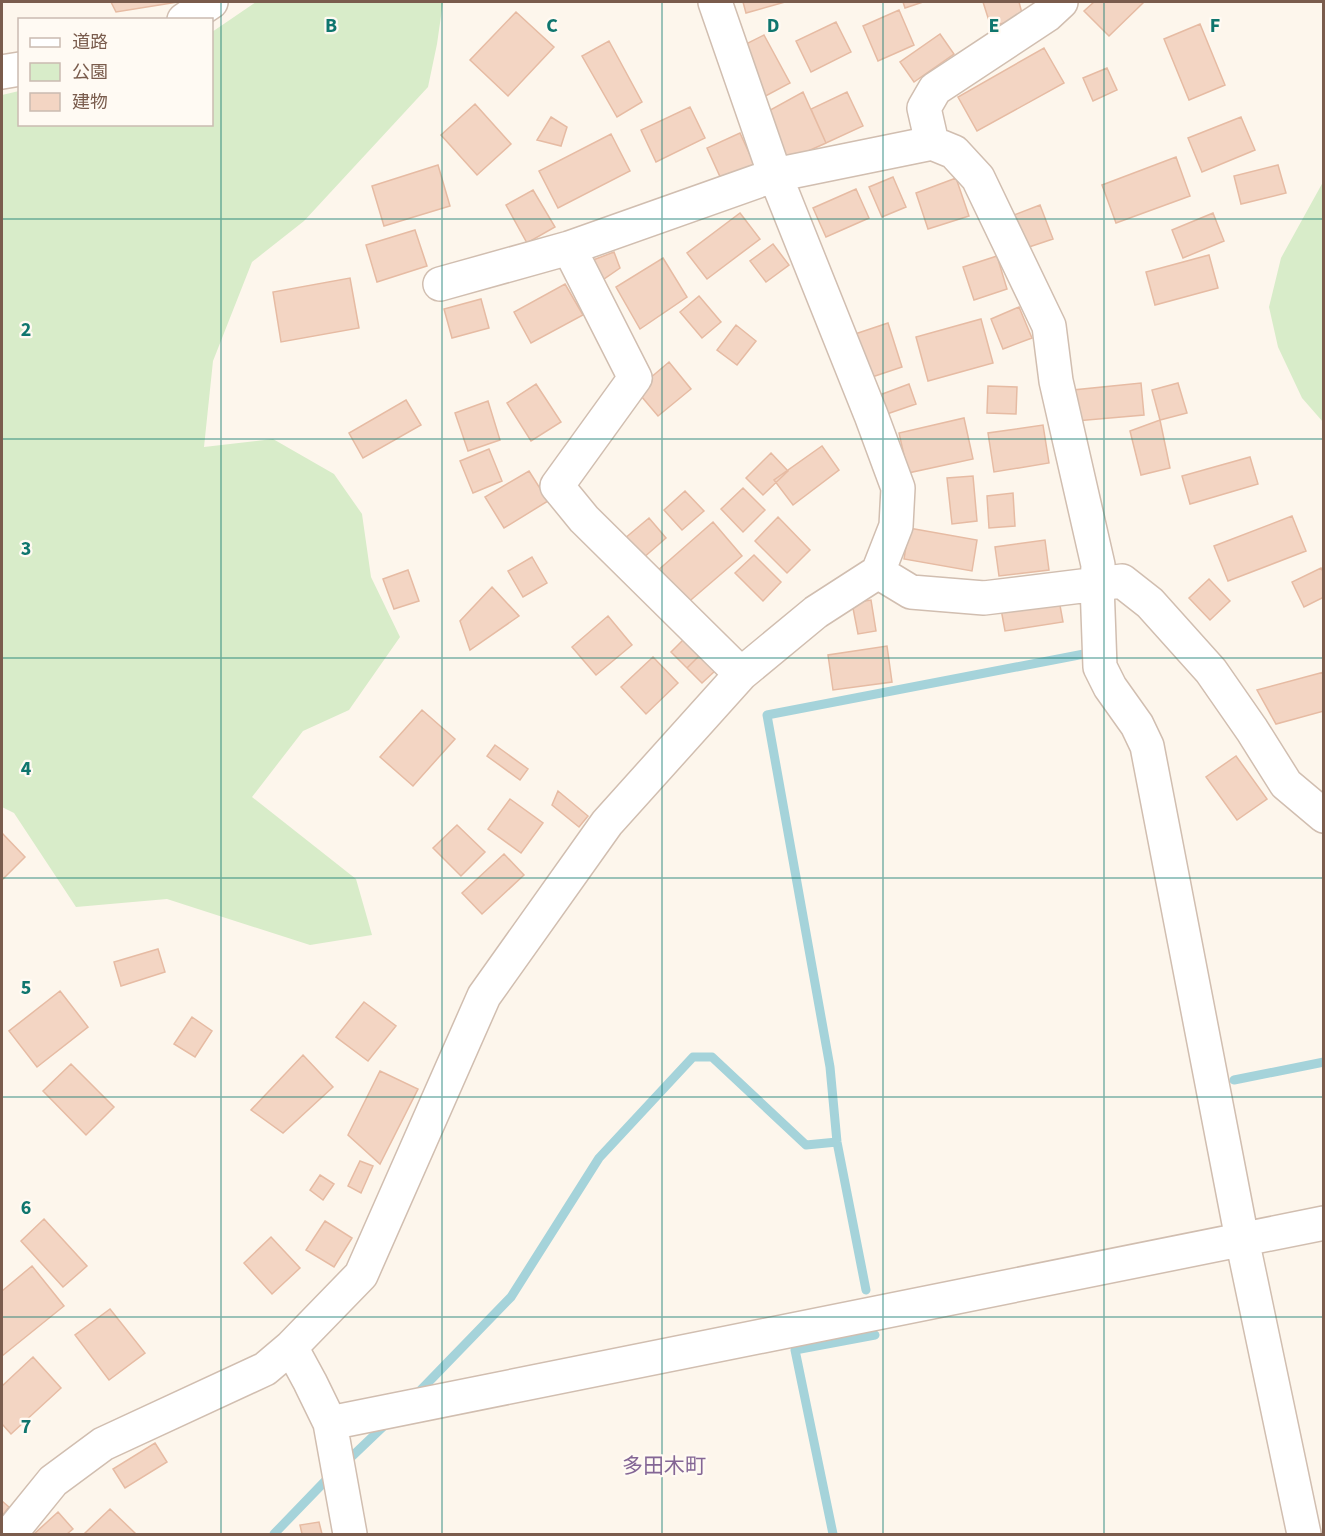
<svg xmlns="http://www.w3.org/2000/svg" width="1325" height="1536" viewBox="0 0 1325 1536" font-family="'Source Sans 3','Noto Sans JP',sans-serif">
  <rect width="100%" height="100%" fill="#fdf6ec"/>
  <!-- green -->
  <path fill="#d8ecc9" d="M256 2H443L437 44 428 87 304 221 252 262 213 361 204 447 273 439 334 474 362 514 371 577 400 637 349 710 303 731 252 797 356 879 372 935 310 945 167 899 76 907 14 813 2 807V95L19 91 20 124H212V32Z
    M1323 182V422L1302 398 1278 347 1269 307 1281 258Z"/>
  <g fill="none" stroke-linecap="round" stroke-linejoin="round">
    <!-- stream -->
    <path stroke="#a5d3da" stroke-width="9" d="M1234 1080 1324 1062
      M866 1290 837 1142 830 1067 767 715 1084 654
      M415 1396 511 1297 599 1158 693 1057H712L806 1145 837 1142
      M344 1464 388 1422
      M274 1534 331 1475
      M833 1534 795 1350 875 1335"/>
  </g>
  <!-- building -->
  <path fill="#f3d5c3" stroke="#e6bba3" stroke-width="1.5" d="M111 2H178L116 12Z
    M743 2H785L746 13Z
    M903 2H923L905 8Z
    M983 2H1019L1023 17 991 27Z
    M1094 2H1144L1109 36 1084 11Z
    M899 10 914 45 878 61 863 26Z
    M516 12 554 47 508 96 470 60Z
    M836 22 851 52 811 72 796 41Z
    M1200 24 1225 85 1189 100 1164 39Z
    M940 34 954 54 914 82 900 62Z
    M764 35 790 83 758 100 732 51Z
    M609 41 642 102 617 117 582 56Z
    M1044 48 1064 83 977 131 958 97Z
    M1107 68 1117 90 1093 101 1083 78Z
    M803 92 826 143 788 160 763 114Z
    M847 92 863 126 826 143 811 109Z
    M475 104 511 144 477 175 441 135Z
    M690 107 705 138 656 162 641 130Z
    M551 117 567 127 561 146 537 140Z
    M1241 117 1255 150 1202 172 1188 138Z
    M740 133 755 166 722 181 707 148Z
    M611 134 630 171 558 208 539 171Z
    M1176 157 1190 196 1116 223 1102 185Z
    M438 165 450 206 384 226 372 186Z
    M1278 165 1286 193 1241 204 1234 176Z
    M893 177 906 207 882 217 869 187Z
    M956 178 969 216 928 229 916 193Z
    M856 189 869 218 826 237 813 208Z
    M533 190 555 227 527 243 506 205Z
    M1040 205 1053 239 1026 248 1014 215Z
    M740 213 760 239 707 279 687 253Z
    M1213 213 1224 241 1183 258 1172 230Z
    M415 230 427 266 377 282 366 245Z
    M773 244 789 265 766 282 750 261Z
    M614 252 620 268 601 281 593 260Z
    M1209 255 1218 288 1155 305 1146 272Z
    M997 256 1007 289 974 300 963 267Z
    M663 258 687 297 640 329 616 287Z
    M350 278 359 328 281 342 273 292Z
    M565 284 583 315 531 343 514 312Z
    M699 296 721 322 702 338 680 312Z
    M481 299 489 328 452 338 444 309Z
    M1019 307 1032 338 1003 349 991 319Z
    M981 319 993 363 928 381 916 337Z
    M888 323 902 367 869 378 855 334Z
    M736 325 756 341 737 365 717 350Z
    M669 362 691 389 658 416 636 390Z
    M1141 383 1144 415 1076 421 1073 390Z
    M1178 383 1187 413 1160 420 1152 390Z
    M536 384 561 422 531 441 507 403Z
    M909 384 916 404 884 415 877 396Z
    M988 386 1017 387 1016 414 987 413Z
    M406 400 421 425 363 458 349 433Z
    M488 401 500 440 468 451 455 413Z
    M964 418 973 459 908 473 899 433Z
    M1160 420 1170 468 1141 475 1130 431Z
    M1043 425 1049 463 994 472 988 433Z
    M822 446 839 470 793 505 774 480Z
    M489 449 502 481 473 493 460 461Z
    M771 453 788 471 763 495 746 478Z
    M1250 457 1258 484 1190 504 1182 476Z
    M529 471 548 501 504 528 485 497Z
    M973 476 977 521 952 524 947 478Z
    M743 488 765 510 743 532 721 509Z
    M685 491 704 511 682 530 664 510Z
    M1013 493 1015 526 989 528 987 496Z
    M1292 516 1306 551 1228 581 1214 546Z
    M778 517 810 550 787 573 755 541Z
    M649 518 666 538 642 559 624 539Z
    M713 522 742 556 685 605 656 572Z
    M909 528 977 540 972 571 904 559Z
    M1045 540 1049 570 999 576 995 547Z
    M754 555 781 582 763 601 735 573Z
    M532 557 547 583 523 597 508 571Z
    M1321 568 1324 573V597L1304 607 1292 582Z
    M408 570 419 601 394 609 383 579Z
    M1209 579 1230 601 1210 620 1189 598Z
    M492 587 519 616 470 650 460 621Z
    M871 600 876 631 858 634 852 603Z
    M1059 600 1063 622 1005 631 1001 609Z
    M608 616 632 645 596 675 572 647Z
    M684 639 701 654 687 668 671 652Z
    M887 646 892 682 833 690 828 655Z
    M701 654 715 671 702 683 687 668Z
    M653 657 678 683 646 714 621 687Z
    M1324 672V711L1276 724 1257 690Z
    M422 710 455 739 413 786 380 757Z
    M495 745 528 769 520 780 487 756Z
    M1236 756 1267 799 1237 820 1206 777Z
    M558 791 588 816 579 827 552 805Z
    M510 799 543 823 521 853 488 829Z
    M457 825 485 852 461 876 433 848Z
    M2 833 25 857 2 880Z
    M504 854 524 875 482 914 462 893Z
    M158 949 165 972 121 986 114 962Z
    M60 991 88 1027 37 1067 9 1031Z
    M364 1002 396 1026 368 1061 336 1037Z
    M192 1017 212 1031 195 1057 174 1044Z
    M303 1055 333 1087 283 1133 251 1110Z
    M71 1064 114 1107 86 1135 43 1091Z
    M380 1071 418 1089 380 1164 348 1135Z
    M360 1161 373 1166 361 1193 348 1186Z
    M320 1175 334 1184 323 1200 310 1190Z
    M44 1219 87 1266 63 1287 21 1241Z
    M325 1221 352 1238 334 1267 306 1250Z
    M271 1237 300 1268 272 1294 244 1263Z
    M32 1266 64 1306 2 1356V1291Z
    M110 1309 145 1353 109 1380 75 1335Z
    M33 1357 61 1388 11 1434 2 1424V1386Z
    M155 1443 167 1462 125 1488 113 1469Z
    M2 1501 9 1507 2 1516Z
    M110 1509 136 1534H84Z
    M58 1512 73 1529 67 1534H34Z
    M319 1522 322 1534H302L300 1525Z"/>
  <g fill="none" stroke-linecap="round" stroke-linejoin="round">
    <!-- minor casing -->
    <g stroke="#d1beb0" stroke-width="36">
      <path id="minor" d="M184 20 211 2
        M2 72 20 69
        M932 143 924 108 935 89 1047 15 1061 2
        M569 248 635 378 557 486 584 519 741 674
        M440 284 569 248 775 175 932 143 954 152 978 178 1049 326 1056 381 1098 565 1097 584 1100 667 1110 687 1137 725 1147 746 1242 1239 1304 1534
        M878 572 911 592 984 598 1122 581 1150 603 1211 671 1252 730 1286 784 1324 816
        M291 1347 310 1382 330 1423 350 1534
        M330 1423 1324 1223
        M10 1534 53 1481 103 1444 265 1369 291 1347 361 1275 484 996 607 823 741 674 816 612 878 572 896 526 898 488 871 415 775 175 715 2"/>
    </g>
    <!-- minor -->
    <use href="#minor" stroke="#fff" stroke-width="33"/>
  </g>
  <!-- grid -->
  <path fill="none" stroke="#0f766e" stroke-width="1.5" stroke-opacity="0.55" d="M221 2V1534M442 2V1534M662 2V1534M883 2V1534M1104 2V1534M2 219H1324M2 439H1324M2 658H1324M2 878H1324M2 1097H1324M2 1317H1324"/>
  <g text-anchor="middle" stroke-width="4.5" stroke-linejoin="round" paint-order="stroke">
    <!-- quarter labels -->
    <g font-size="21" fill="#846695" stroke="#fffaf3">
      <text x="664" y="1473">多田木町</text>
    </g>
  </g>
  <g font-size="20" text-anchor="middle" font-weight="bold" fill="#0f766e" stroke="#fffaf3" stroke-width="4.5" stroke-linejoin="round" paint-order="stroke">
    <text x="331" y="32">B</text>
    <text x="552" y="32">C</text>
    <text x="773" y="32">D</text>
    <text x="994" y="32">E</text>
    <text x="1215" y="32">F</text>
    <text x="26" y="336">2</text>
    <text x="26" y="555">3</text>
    <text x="26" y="775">4</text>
    <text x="26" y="994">5</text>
    <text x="26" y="1214">6</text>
    <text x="26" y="1433">7</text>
  </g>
  <!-- border -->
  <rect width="1325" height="1536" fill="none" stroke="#7a5c4d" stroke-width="6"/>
  <!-- legend -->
  <rect x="18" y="18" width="195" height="108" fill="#fffaf3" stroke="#cabbb1" stroke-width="1.5"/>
  <rect x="30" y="38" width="30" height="9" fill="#ffffff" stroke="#cabbb1" stroke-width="1.5"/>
  <text x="72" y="48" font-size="18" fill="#7a5c4d">道路</text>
  <rect x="30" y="63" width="30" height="18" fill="#d8ecc9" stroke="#cabbb1" stroke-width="1.5"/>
  <text x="72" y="78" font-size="18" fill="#7a5c4d">公園</text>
  <rect x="30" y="93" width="30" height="18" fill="#f3d5c3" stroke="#cabbb1" stroke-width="1.5"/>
  <text x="72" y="108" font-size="18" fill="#7a5c4d">建物</text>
</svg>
